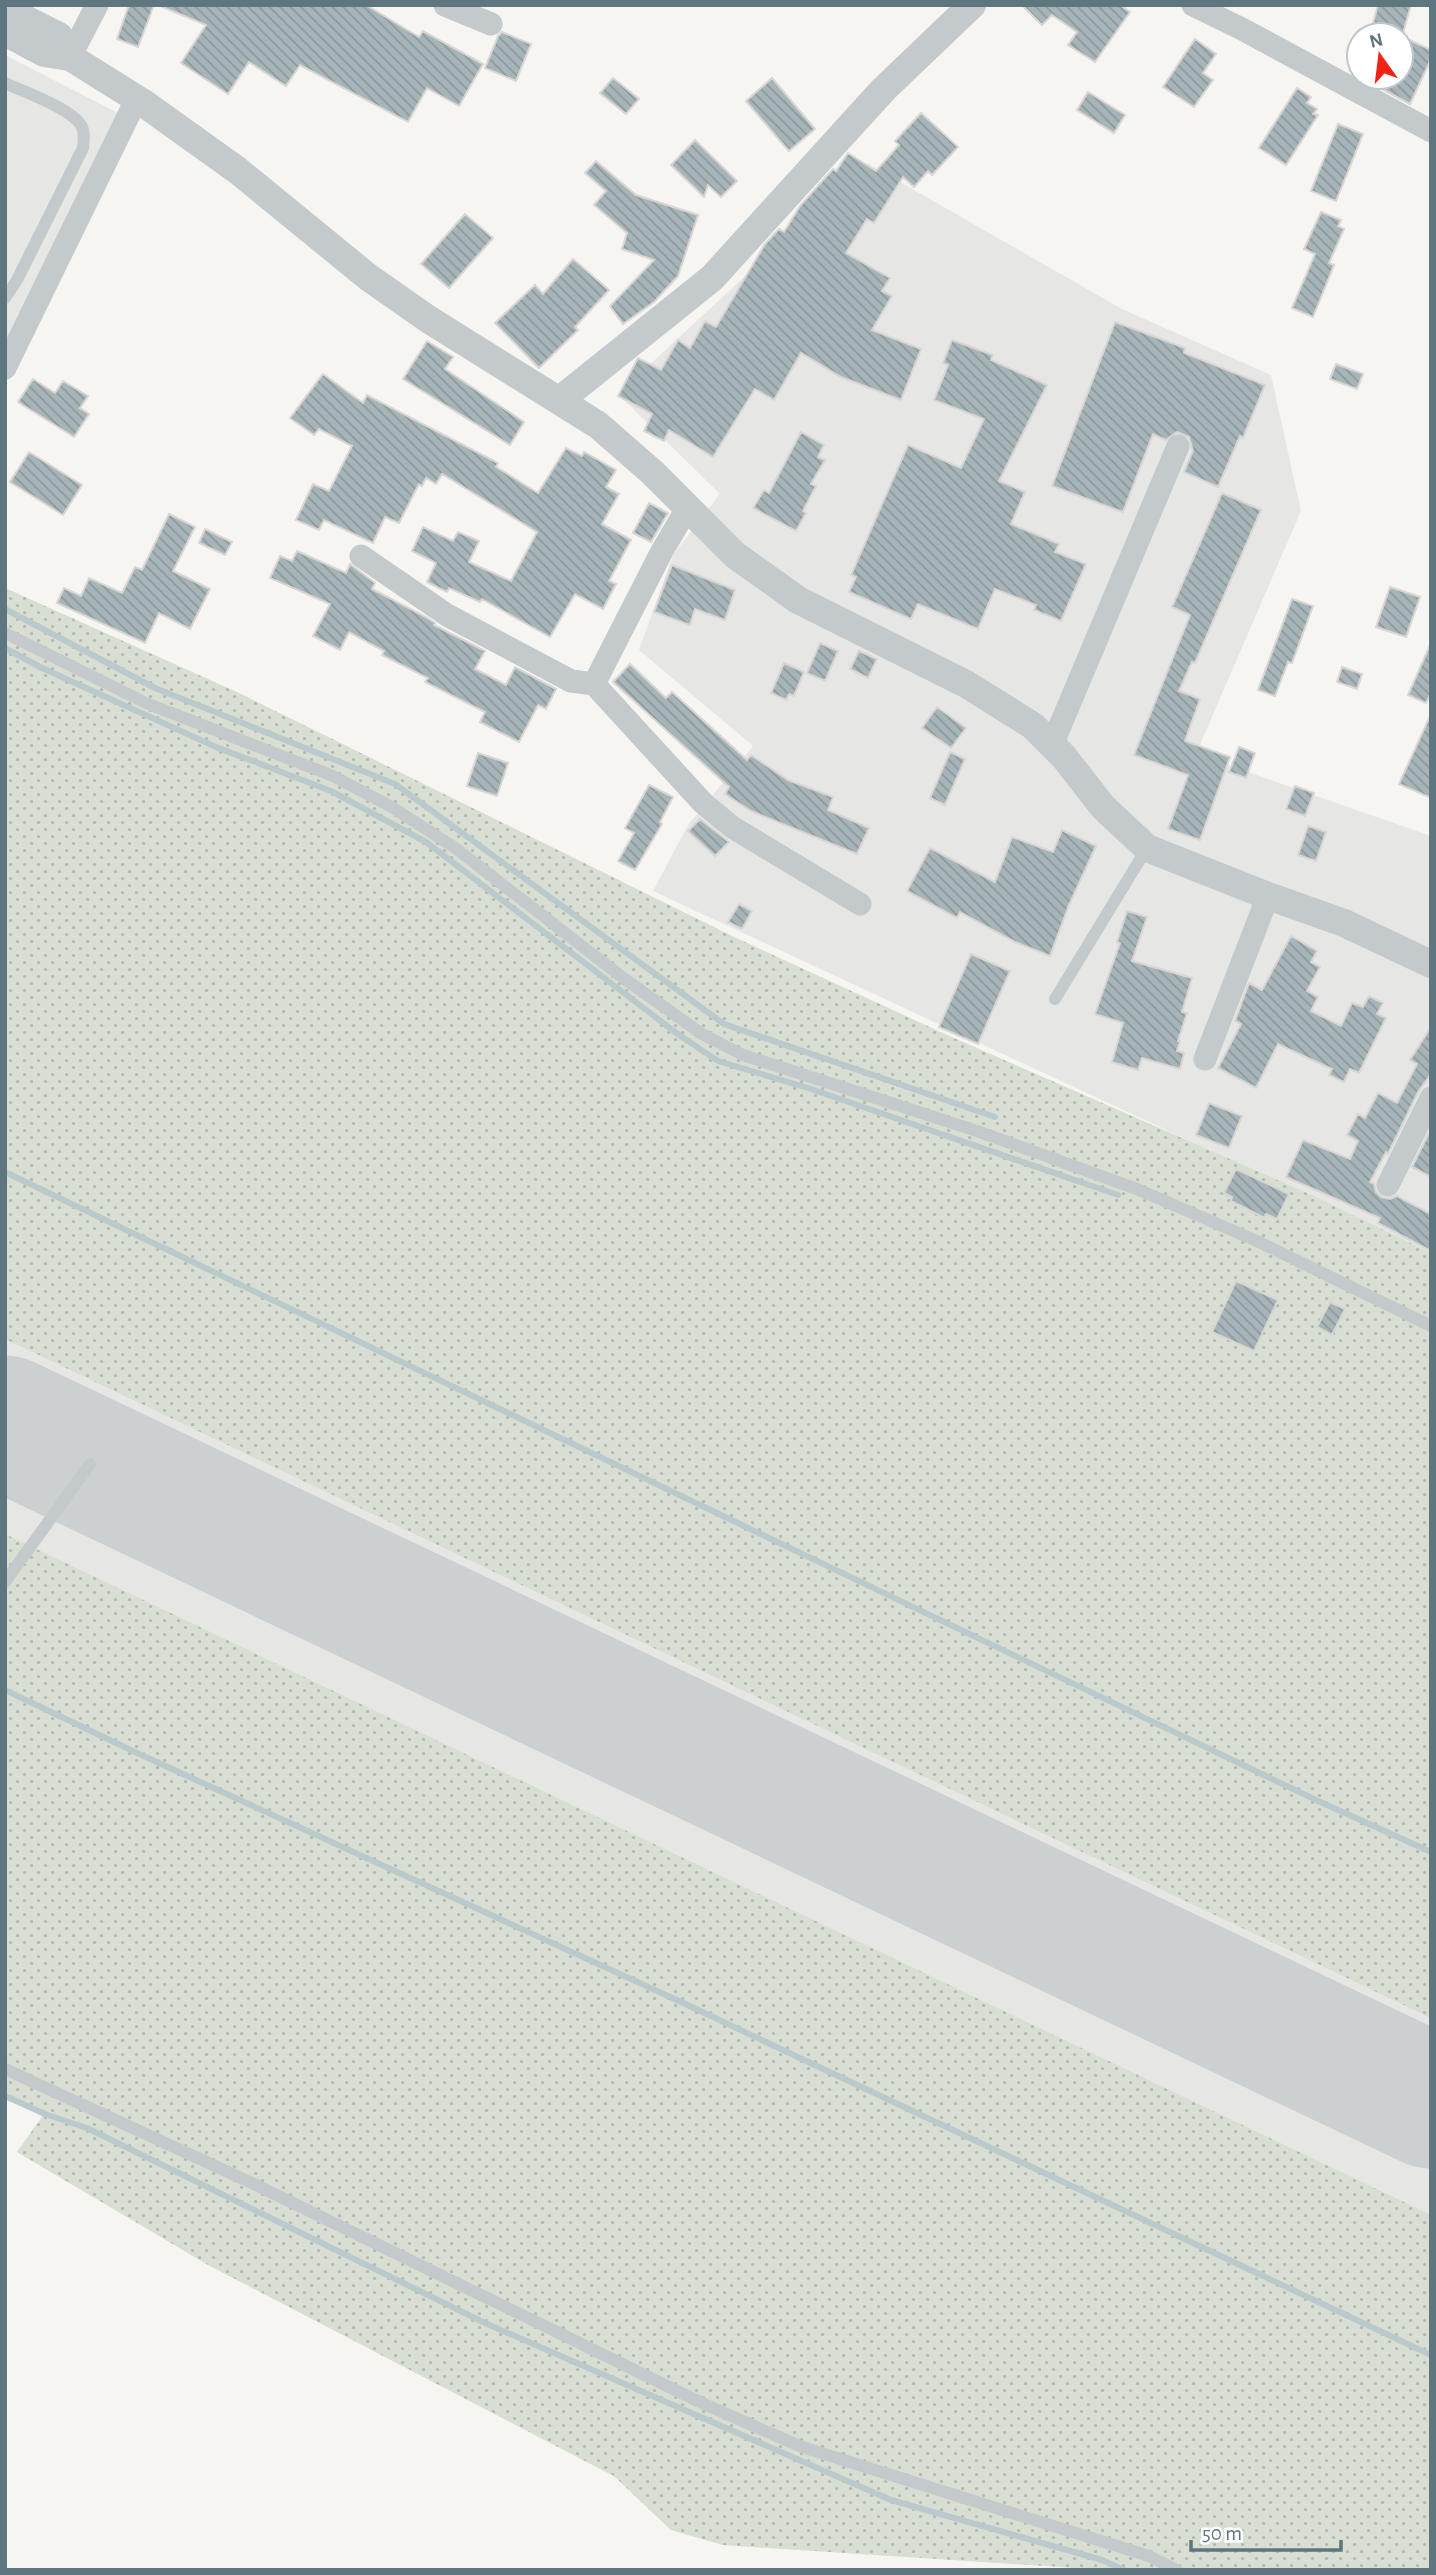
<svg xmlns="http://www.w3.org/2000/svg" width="1436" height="2575" viewBox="0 0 1436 2575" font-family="'Alegreya Sans',sans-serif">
  <defs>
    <pattern id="grass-dots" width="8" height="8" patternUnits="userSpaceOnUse" patternTransform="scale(1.75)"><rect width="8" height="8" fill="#d8ded2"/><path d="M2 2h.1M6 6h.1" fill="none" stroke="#b2b9b0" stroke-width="1.8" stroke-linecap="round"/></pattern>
    <pattern id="building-back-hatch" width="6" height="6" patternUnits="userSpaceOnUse" patternTransform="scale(1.75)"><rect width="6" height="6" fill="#a8b5b8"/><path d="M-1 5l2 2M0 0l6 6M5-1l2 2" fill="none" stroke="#8c989b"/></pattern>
  </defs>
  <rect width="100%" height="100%" fill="#f6f5f1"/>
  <!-- built -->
  <path fill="#e6e7e5" d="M5 55 120 114 5 348Z
    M867 163 1122 309 1271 375 1301 511 1196 754 1431 836V2570H1077V2568L723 2545 671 2530 614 2476 210 2266 17 2152 44 2114 5 2096V588L241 694 734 937 947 1035 1194 1143 653 891 688 825 753 746 639 650 673 555 720 494 618 394Z"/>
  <!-- grass -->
  <path fill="url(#grass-dots)" d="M5 588 241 694 734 937 947 1035 1314 1196 1431 1253V2018L5 1339Z
    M5 1534 1431 2215V2570H1077V2568L723 2545 671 2530 614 2476 210 2266 17 2152 44 2114 5 2096Z"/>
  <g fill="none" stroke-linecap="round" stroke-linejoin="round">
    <!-- stream -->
    <path stroke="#bacacc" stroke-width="6" d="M5 609 155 688 395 784 724 1024 995 1117
      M5 648 40 667 216 747 331 791 426 842 679 1035 718 1061 811 1089 1118 1195
      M5 1172 1316 1800 1431 1852
      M5 1690 135 1752 679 2001 1431 2355
      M5 2096 45 2114 87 2128 485 2323 891 2500 1102 2560 1124 2570"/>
    <!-- runway -->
    <path stroke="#ccd0d0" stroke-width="135" d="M5 1423 1431 2101"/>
  </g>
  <!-- building -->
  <path fill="url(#building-back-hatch)" stroke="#d7d6d4" stroke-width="2" d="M129 5H154L138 47 117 39Z
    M158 5H366L419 37 423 31 483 64 459 106 427 88 408 122 300 65 286 86 249 62 228 94 181 63 206 25Z
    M1022 5H1120L1130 12 1095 62 1068 45 1077 32 1052 15 1042 25Z
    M1378 5H1411L1403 33 1373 23Z
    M502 32 531 44 516 81 485 68 498 36Z
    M1401 36 1431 50V59L1410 104 1360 77H1401Z
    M1195 39 1216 54 1203 73 1213 80 1194 107 1163 87Z
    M613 78 639 99 626 114 600 93Z
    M772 78 815 129 789 151 746 101Z
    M1297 88 1311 97 1307 103 1317 109 1313 114 1318 115 1286 165 1259 148Z
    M1088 92 1125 115 1114 133 1077 110Z
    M921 113 958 147 932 175 928 171 914 187 903 177 874 223 867 219 846 253 890 278 882 291 892 296 872 330 921 349 901 400 841 377 801 353 774 400 755 389 713 457 669 430 664 441 644 431 652 414 618 396 638 358 661 370 678 340 690 348 705 321 716 327 765 244 779 229 784 232 800 206 833 169 836 171 848 153 876 171 899 145 895 141Z
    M1338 124 1363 134 1336 201 1311 191Z
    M695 140 737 181 721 197 708 185 704 197 671 165Z
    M596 161 636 195 698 215 678 276 654 302 623 324 610 306 654 260 622 249 627 233 594 205 606 191 585 173Z
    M1321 212 1341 220 1338 226 1344 229 1329 263 1334 265 1313 317 1292 308 1315 254 1304 249Z
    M465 214 493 238 449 288 421 264Z
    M573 259 609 290 575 327 578 330 539 368 495 323 535 285 543 294Z
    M1115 322 1185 348 1184 353 1265 385 1243 438 1240 436 1218 487 1184 472 1193 451 1189 437 1177 432 1166 440 1153 434 1123 512 1052 486Z
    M952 340 993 355 991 360 1047 385 999 481 1025 492 1011 524 1059 544 1055 552 1086 564 1061 621 1034 610 1036 605 995 589 978 629 918 604 911 619 849 592 856 577 851 575 908 445 961 468 984 419 934 400 948 365 943 363Z
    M427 341 453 357 445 369 524 422 510 445 403 379Z
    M1336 364 1363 374 1357 389 1330 379Z
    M323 374 363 403 367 395 498 463 496 467 538 493 566 448 582 456 584 452 616 470 606 487 619 494 602 524 631 540 609 581 616 584 603 609 575 594 550 637 482 599 480 602 449 588 447 592 427 582 436 563 412 551 423 527 453 541 458 532 479 541 469 562 511 581 537 532 442 474 436 484 426 478 422 486 419 484 399 523 385 517 373 543 324 520 319 530 296 520 313 484 329 491 352 446 319 429 314 435 290 418Z
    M33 379 55 393 63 381 88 396 80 408 89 414 74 437 18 402Z
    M801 432 824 445 818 457 825 460 811 484 816 486 803 511 806 513 796 531 753 508 764 490 769 493Z
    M29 452 82 485 63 515 10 482Z
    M1222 493 1261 510 1195 663 1192 662 1179 691 1200 699 1185 741 1230 757 1200 840 1168 829 1188 775 1134 755 1190 615 1172 607Z
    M649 503 668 513 651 542 633 533Z
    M169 514 195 527 173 571 210 589 190 629 159 613 145 643 57 603 64 588 81 596 89 578 122 593 135 567 142 570Z
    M205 529 232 542 225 555 199 543Z
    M297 551 346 573 350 564 375 583 372 589 424 616 435 623 434 625 485 651 475 669 506 685 515 667 556 689 546 709 538 705 519 742 480 722 485 712 425 682 428 678 382 655 384 651 349 632 340 650 313 636 330 604 270 578 280 556 292 561Z
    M672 565 735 590 725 620 695 609 690 625 654 612Z
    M1390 587 1420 597 1406 637 1376 627Z
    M1292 599 1313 606 1292 663 1288 662 1275 696 1258 690Z
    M820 643 838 651 825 681 807 673Z
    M1431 643V693L1426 703 1408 695Z
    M859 651 877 659 868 678 850 669Z
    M784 663 804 672 794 696 789 694 786 700 771 693Z
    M630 664 666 698 672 692 747 760 751 755 788 780 833 797 828 810 869 828 857 854 751 811 725 794 729 787 613 682Z
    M1342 667 1362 674 1357 689 1337 682Z
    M937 707 966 728 951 748 922 728Z
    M1431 714V798L1399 784Z
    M1239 747 1255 753 1246 778 1229 772Z
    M950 752 965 759 945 805 930 798Z
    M478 753 508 763 497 796 467 786Z
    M649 785 673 797 660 822 662 824 635 870 618 861 634 833 625 828Z
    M1295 786 1314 793 1305 816 1286 809Z
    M700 819 729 842 715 856 688 831Z
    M1308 826 1326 832 1316 861 1298 855Z
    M1062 830 1096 846 1069 905 1050 956 1015 942 960 912 957 918 907 891 930 848 995 882 1012 837 1053 852Z
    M739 904 752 911 742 929 728 922Z
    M1127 911 1147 917 1132 961 1192 978 1182 1012 1187 1013 1178 1041H1180L1177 1051 1184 1053 1180 1069 1142 1058 1138 1070 1112 1062 1123 1023 1095 1014 1120 943 1117 942Z
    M1291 936 1317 951 1311 962 1320 967 1307 991 1318 997 1311 1011 1341 1026 1352 1003 1363 1007 1369 996 1383 1003 1377 1014 1386 1018 1359 1073 1350 1069 1344 1082 1329 1075 1332 1069 1278 1044 1256 1088 1218 1068 1241 1024 1235 1021 1249 983 1262 990Z
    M971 954 1010 971 978 1044 939 1027Z
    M1431 1027V1074L1418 1092 1388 1154 1386 1152 1370 1182 1374 1184 1376 1192 1381 1197 1390 1199 1397 1196 1431 1214V1251L1378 1223 1380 1218 1286 1177 1303 1140 1350 1159 1358 1141 1347 1135 1358 1114 1365 1118 1378 1093 1397 1103 1417 1064 1410 1060Z
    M1209 1103 1242 1116 1229 1148 1196 1135Z
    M1429 1133 1431 1134V1177L1412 1167Z
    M1236 1169 1289 1194 1277 1219 1266 1214 1264 1218 1253 1212 1231 1201 1232 1197 1224 1193Z
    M1236 1281 1278 1300 1254 1351 1212 1332Z
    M1330 1302 1345 1309 1332 1335 1317 1327Z"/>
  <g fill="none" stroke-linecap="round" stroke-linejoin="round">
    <!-- service -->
    <path stroke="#c4c9cc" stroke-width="12" d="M5 83C24 92 70 108 81 125 85 132 84 140 83 148L17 280 5 298
      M5 633 146 703 333 776 390 806 454 847 622 977 702 1034 743 1055 977 1131 1137 1189 1259 1242 1431 1326
      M1055 999 1147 848
      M5 1582 90 1464
      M5 2069 254 2184 704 2404 802 2447 1149 2556 1177 2570"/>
    <!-- minor -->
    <path stroke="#c4c9cc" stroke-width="23" d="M445 5 491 24
      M1193 5 1242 29 1431 131
      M70 57 97 5
      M5 368 137 98
      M361 556 447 615 571 681 594 684 703 803 732 827 860 904
      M594 684 662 551 688 507
      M1052 745 1178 446
      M1205 1059 1268 896
      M1388 1185 1431 1098"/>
    <!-- tertiary -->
    <path stroke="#c4c9cc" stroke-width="28" d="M5 9 59 36 70 57
      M5 32 44 53 70 57 142 102 237 170 368 277 428 319 598 425 653 473 735 555 798 600 966 684 1033 726 1064 757 1103 807 1147 848 1268 896 1344 923 1431 964
      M560 400 712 278 883 90 972 5"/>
  </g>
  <!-- border -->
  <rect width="1436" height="2575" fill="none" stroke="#5d7680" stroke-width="14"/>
  <!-- north arrow -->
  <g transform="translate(1380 56) rotate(346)"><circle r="33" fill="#ffffff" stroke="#bec8cc" stroke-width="2"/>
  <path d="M0-5L12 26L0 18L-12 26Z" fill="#f42313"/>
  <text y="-10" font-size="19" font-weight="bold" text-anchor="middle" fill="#5d7680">N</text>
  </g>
  <!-- scale -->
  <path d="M1191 2540v10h150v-10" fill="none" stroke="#5d7680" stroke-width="3.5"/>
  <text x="1202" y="2540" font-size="21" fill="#5d7680" stroke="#ffffff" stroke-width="5" paint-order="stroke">50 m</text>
</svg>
